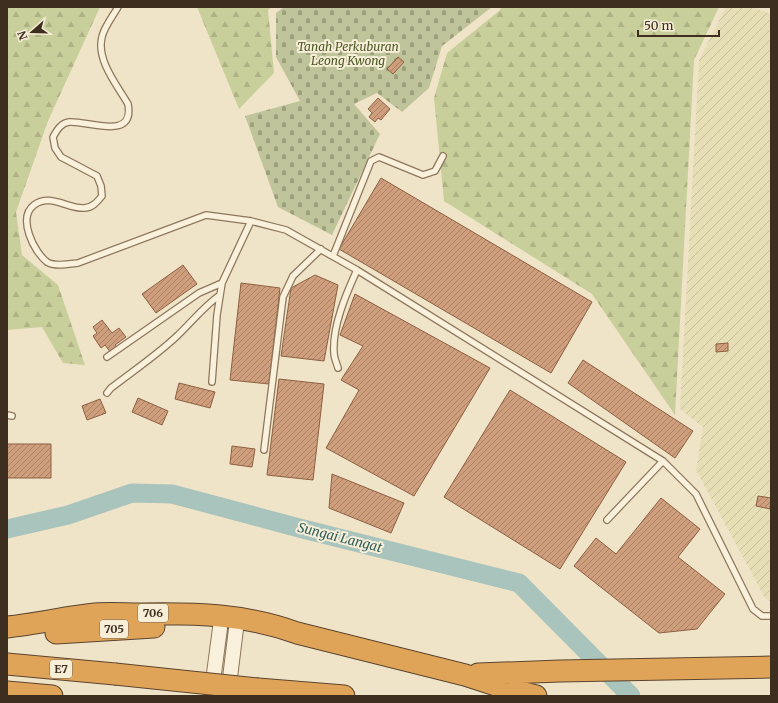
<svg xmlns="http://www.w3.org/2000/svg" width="778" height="703" viewBox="0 0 778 703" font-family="Merriweather,serif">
  <defs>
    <pattern id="farmland-furrows" width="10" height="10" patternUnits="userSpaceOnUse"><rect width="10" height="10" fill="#e6deb5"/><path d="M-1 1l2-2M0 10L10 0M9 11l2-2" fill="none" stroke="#c6bf9b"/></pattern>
    <pattern id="forest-firs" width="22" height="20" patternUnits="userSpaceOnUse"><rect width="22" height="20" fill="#c9cf9b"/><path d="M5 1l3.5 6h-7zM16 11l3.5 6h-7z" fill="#aeb285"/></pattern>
    <pattern id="cemetery-stones" width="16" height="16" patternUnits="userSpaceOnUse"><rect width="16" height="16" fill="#bfc49a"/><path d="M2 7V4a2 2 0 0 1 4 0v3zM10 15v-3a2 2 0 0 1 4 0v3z" fill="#9ca07d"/></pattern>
    <pattern id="building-hatch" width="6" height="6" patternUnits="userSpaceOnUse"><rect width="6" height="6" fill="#cf9f7d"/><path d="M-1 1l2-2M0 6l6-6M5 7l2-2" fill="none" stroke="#a98266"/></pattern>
  </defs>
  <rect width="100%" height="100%" fill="#f0e4c8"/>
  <!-- farmland -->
  <path fill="url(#farmland-furrows)" d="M726 7H752L771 14V602L765 598 696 470 703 427 680 409 699 60Z"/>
  <!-- forest -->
  <path fill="url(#forest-firs)" d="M7 7H100L48 121 16 212 22 255 58 285 85 365 63 363 42 327 7 330Z
    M197 7H271L268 10 274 73 239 109Z
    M502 7H719L694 60 675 415 592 294 444 201 434 98 447 53 499 11Z"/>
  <!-- cemetery -->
  <path fill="url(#cemetery-stones)" d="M284 7H492L442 46 429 88 402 112 377 93 354 104 380 134 332 235 278 207 245 116 300 101 276 57V13Z"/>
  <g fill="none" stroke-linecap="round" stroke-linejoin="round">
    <!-- river -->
    <path stroke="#a9c4bc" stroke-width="19" d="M7 529 68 515 132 493 172 494 303 529 519 583 631 696"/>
  </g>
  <!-- building -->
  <path fill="url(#building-hatch)" stroke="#8d5f41" d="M398 57 404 62 393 74 387 69Z
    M378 98 390 109 381 120 378 118 375 122 369 117 372 113 368 109Z
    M381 178 592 302 551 373 339 249Z
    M183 265 197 284 156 313 142 294Z
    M315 275 338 285 324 361 281 356 291 288Z
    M241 283 280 288 269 384 230 380Z
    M355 294 490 368 414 496 326 448 359 390 341 380 363 346 340 335Z
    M102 320 112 333 119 328 126 337 115 345 117 348 111 353 105 345 101 348 93 336 97 333 93 327Z
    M728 343V351L716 352V344Z
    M583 360 693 431 675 458 568 383Z
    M279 379 324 384 313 480 267 475Z
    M179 383 215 392 210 408 175 399Z
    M510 390 626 462 560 569 444 497Z
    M138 398 168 411 162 425 132 412Z
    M100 399 106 413 87 420 82 406Z
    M7 444H51V478H7Z
    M232 446 255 449 252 467 230 464Z
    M332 474 404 503 391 533 329 508Z
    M758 496 771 498 770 509 756 506Z
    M661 498 700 529 678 557 725 594 697 629 659 633 574 566 596 538 616 554Z"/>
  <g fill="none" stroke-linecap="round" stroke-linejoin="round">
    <!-- service casing -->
    <g stroke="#8d765c" stroke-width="8">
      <path id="service" d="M118 7C113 16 104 27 102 37 96 60 117 85 128 104 135 142 87 120 69 122 61 123 57 130 53 137L55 148 61 157 97 176 101 186 102 196C97 202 92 208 84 208 68 209 50 193 34 205 17 218 34 252 47 262 55 267 69 264 78 263L206 215 251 221 286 230 357 270 663 461 696 494 753 609 762 616H771
        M333 256 371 161 379 157 423 175 435 171 443 156
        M107 357 199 293 222 283 251 221
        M338 368C337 364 334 358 334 353 332 327 346 294 357 270
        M212 382 217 315 222 283
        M107 393 111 388C133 371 157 355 177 336 192 322 203 307 220 295
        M7 415 12 416
        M264 450 283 297 293 276 321 249
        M607 520 663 461"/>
    </g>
    <!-- tertiary casing -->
    <g stroke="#8d765c" stroke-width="16">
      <path id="tertiary" d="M228 694 236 629
        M211 696 220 628"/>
    </g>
    <!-- motorway casing -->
    <g stroke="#5b4430" stroke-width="23">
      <path id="motorway" d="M7 627C37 624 65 617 95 614 110 613 126 614 141 614 196 613 245 614 297 633L465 675 505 688 536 696
        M56 633 154 627
        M7 664 115 674
        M478 674 560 671 771 667
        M258 689 344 696
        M7 692 52 696"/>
    </g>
    <!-- service -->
    <use href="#service" stroke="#faf1dc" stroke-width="5.5"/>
    <!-- tertiary -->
    <use href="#tertiary" stroke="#faf1dc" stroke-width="14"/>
    <!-- motorway -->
    <use href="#motorway" stroke="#e0a458" stroke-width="21"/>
    <!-- motorway-bridge casing -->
    <g stroke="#5b4430" stroke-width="23" stroke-linecap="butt">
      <path id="motorway-bridge" d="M115 674 258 689"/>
    </g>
    <!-- motorway-bridge -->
    <use href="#motorway-bridge" stroke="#e0a458" stroke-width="21"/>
  </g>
  <g text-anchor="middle" stroke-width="4" stroke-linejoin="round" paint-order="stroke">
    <!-- shield labels -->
    <g fill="#f7eed8" stroke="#756857" stroke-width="1">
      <rect x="138" y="604" width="30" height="18" rx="3"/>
      <rect x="100" y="620" width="28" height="18" rx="3"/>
      <rect x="50" y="660" width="22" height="18" rx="3"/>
    </g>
    <g font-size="11" font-weight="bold" fill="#3d2e20">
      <text x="153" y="617">706</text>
      <text x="114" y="633">705</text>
      <text x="61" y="673">E7</text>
    </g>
    <!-- park labels -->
    <g font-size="12" font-style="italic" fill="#4d5a26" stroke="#f7eed8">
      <text x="348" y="51">Tanah Perkuburan<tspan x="348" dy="14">Leong Kwong</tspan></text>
    </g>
    <!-- water labels -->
    <g font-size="13" font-style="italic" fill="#2f5d5a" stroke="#f7eed8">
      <text transform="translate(340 537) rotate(14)" y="5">Sungai Langat</text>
    </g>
  </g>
  <!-- border -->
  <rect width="778" height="703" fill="none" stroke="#3d2e20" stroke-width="16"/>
  <!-- north arrow -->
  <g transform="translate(32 32) rotate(250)" stroke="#f7eed8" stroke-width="3" paint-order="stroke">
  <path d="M0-3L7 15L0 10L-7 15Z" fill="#3d2e20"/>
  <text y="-6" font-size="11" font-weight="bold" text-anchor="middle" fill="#3d2e20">N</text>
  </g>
  <!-- scale -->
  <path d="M638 30v6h81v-6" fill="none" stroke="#3d2e20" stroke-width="2"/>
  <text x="644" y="30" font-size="12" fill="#3d2e20" stroke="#f7eed8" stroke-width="3" paint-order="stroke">50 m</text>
</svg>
